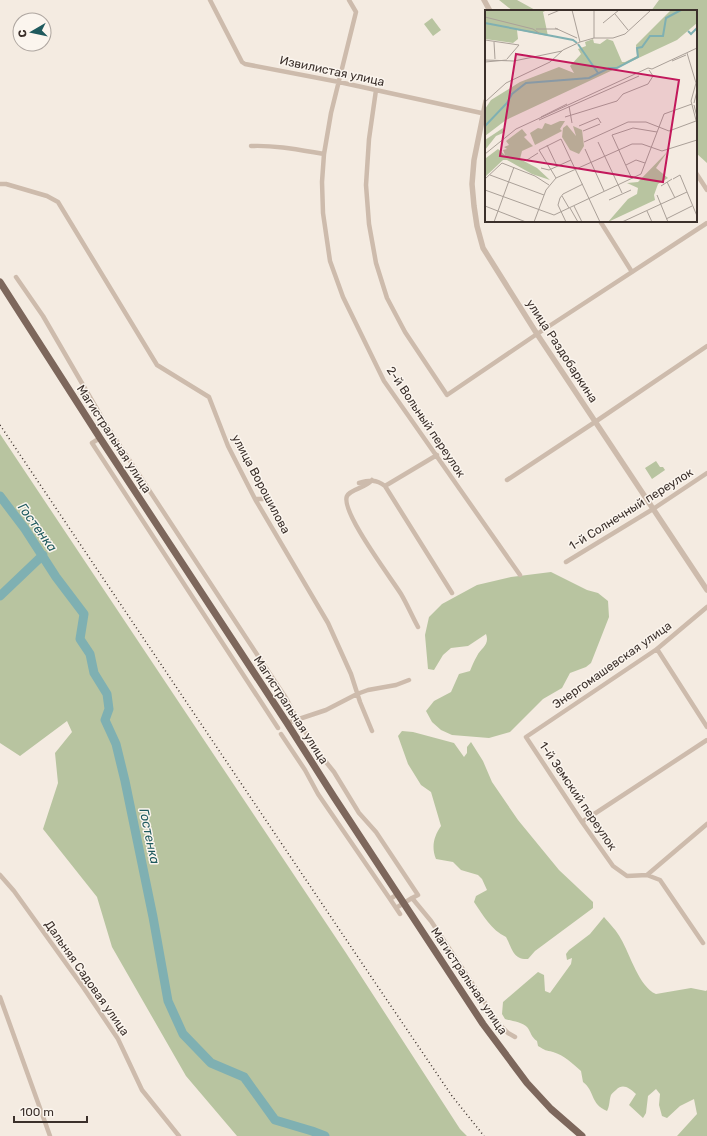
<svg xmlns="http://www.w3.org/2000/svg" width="707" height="1136" viewBox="0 0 707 1136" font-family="Rubik,sans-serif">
  <rect width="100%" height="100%" fill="#f4ebe1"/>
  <!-- green -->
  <path fill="#b8c4a0" d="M499 0H517L537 11H513Z
    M659 0H707V163L696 153V11H651Z
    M432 18 441 30 433 36 424 24Z
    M0 434 346 953 460 1129 467 1136H237L186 1076 112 947 97 897 43 829 58 783 55 753 72 732 67 721 20 756 0 743Z
    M656 461 660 467H663L665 470 652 479 645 468Z
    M551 572 587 590 598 593 608 601 609 617 591 663 586 667 570 673 562 688 543 699 510 732 489 738 452 735 441 730 432 722 426 711 434 701 451 692 459 674 470 671C472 666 474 661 477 656 481 648 490 645 486 634L468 646 451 648 443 655 434 670 428 669 425 635 429 617 442 604 477 585 511 577Z
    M402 731 413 732 454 743 464 757 467 753V747L471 742 483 761 492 782 518 820 559 870 593 902V908L535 951 528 959C513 960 512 948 506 937 491 930 483 915 474 902L476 896 487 890 482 879 478 875 461 870 453 862 436 859C431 847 434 836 441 826L431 792 421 785 408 764 398 736Z
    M604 917C610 924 617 931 621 939 630 954 639 987 656 994L691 988 706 991 707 990V1136H677L697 1114 694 1099 680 1106 667 1118 662 1116 659 1105 660 1094 656 1089 648 1096 646 1113 643 1118 629 1105 636 1094C629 1088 623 1083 616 1090 614 1092 612 1093 611 1095 609 1100 610 1106 607 1111 590 1104 595 1091 583 1082L581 1071C573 1064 564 1055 553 1052 545 1050 546 1051 538 1046L537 1041C531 1037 531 1032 527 1027 522 1022 511 1021 505 1019L502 1014 503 1002 538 972 544 975 545 991 550 993 571 964 572 958 567 960 566 954 569 950 590 934Z"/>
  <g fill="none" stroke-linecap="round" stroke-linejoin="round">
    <!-- river -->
    <path stroke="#7fb0b2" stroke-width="9" d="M0 496 25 529 56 577 84 614 80 639 90 654 94 673 107 694 109 709 105 720 116 744 125 781 153 917 168 1001 183 1034 211 1063 244 1077 275 1120 312 1131 325 1136
      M0 596 43 555"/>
    <!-- minor -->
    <path stroke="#cdbbac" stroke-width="4.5" d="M210 0 242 62 245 64 339 82 486 114
      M349 0 356 12 331 113 324 154 322 182 323 213 330 261 343 297 384 381 520 575
      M376 90 369 139 366 185 369 224 376 263 387 298 405 332 447 395 534 336 707 223
      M251 146C276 145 300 150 324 154
      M696 173 707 190
      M0 184H6L47 196 58 202 157 365 209 397 228 446 255 499 328 623 351 674 360 702 372 731
      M600 221 632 272
      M16 277 43 316 105 423 260 659 286 698 297 719 318 752 334 772 359 813 376 832 418 895 412 898 431 921 499 1024 508 1033 515 1037
      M100 438 92 443 278 728
      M372 480C366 488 351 489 347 496 340 511 391 578 401 594 407 604 412 616 418 627
      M507 480 595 422 707 346
      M359 483C369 480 376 479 385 486L437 455
      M385 486 452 593
      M255 499H263
      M566 562 653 509 707 473
      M707 607 657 649 526 737 582 822 613 866 627 876 647 875 707 824
      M657 649 707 727
      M287 723 326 710 357 694 368 690 396 685 409 680
      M281 734 305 770 318 794 390 899 398 894
      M582 822 707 740
      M0 875 14 891 83 987 118 1039 142 1090 179 1136
      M647 875 660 880 703 943
      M390 899 400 914
      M396 908 412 898
      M0 997 50 1136"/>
    <!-- tertiary -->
    <path stroke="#cdbbac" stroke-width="5.5" d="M484 0 490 11
      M486 101 474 160 472 184 474 206 477 226 483 248 537 334 707 590"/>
    <!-- primary -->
    <path stroke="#7d675c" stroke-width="7" d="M0 282 100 438 287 723 334 797 483 1024 527 1083 551 1109 582 1136"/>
    <!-- rail -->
    <path stroke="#3b302b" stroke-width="1.5" stroke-dasharray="1 3" stroke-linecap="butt" d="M0 425 374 981 452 1096 484 1136"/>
  </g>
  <g text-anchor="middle" stroke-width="3" stroke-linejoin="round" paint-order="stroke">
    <!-- street labels -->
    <g font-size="12" fill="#3b302b" stroke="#fbf5ee">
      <text transform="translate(332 71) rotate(12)" y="4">Извилистая улица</text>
      <text transform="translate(562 351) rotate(57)" y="4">улица Раздобаркина</text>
      <text transform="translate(426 422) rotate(56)" y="4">2-й Вольный переулок</text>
      <text transform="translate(114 439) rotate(57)" y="4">Магистральная улица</text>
      <text transform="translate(261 484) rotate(62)" y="4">улица Ворошилова</text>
      <text transform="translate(631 509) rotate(-32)" y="4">1-й Солнечный переулок</text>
      <text transform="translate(612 665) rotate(-35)" y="4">Энергомашевская улица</text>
      <text transform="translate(291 710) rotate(57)" y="4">Магистральная улица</text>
      <text transform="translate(578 796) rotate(56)" y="4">1-й Земский переулок</text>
      <text transform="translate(87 978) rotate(55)" y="4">Дальняя Садовая улица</text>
      <text transform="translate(469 981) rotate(56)" y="4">Магистральная улица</text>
    </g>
    <!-- water labels -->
    <g font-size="13" font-style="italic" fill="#1f5a5e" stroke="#fbf5ee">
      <text transform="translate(38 527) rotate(54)" y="5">Гостенка</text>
      <text transform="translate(150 836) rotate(78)" y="5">Гостенка</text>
    </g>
  </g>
  <!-- overview -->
  <g transform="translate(485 10)">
    <rect width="212" height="212" fill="#f4ebe1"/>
    <path d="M0 0H62L58 2 63 26 32 20 33 29 28 33 0 29ZM186 0H212V13L192 30 21 110 0 126V99L6 90 35 72 74 57 89 63 85 56 96 44 93 39 101 36 100 32 108 29 109 33 115 34 122 29 128 31 137 52H140L152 46 151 35ZM75 111H80L75 119 77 121 50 135 45 123 53 118 57 119 60 113 66 115ZM82 115 91 126 88 116 97 120 99 136 94 144 85 140 77 127 78 118ZM18 118V123L11 126 0 140V130ZM37 119 42 125 39 127 48 136 37 141 35 149 52 158 65 170 47 164 22 150H18L0 167 1 148 13 139 20 145 18 140 22 139 19 137 24 135 21 131ZM183 141 171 158 183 168 173 174 169 185 170 190 123 212 143 189 152 184 153 178 142 173 153 172Z" fill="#b8c4a0"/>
    <path fill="none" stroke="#7fb0b2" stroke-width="2" d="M0 13 88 30 92 33M203 21 206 24 212 18M93 34 113 63M0 116 22 93 27 84 41 73 104 68 124 58H132L153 47 152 38 157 37 165 26H178L181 8 196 0"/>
    <path fill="none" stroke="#aaa098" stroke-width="1" d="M87 0 95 32M109 0V28M130 4 143 20M63 5 75 0M0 7 48 19 54 23M118 13 134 0M70 18 92 28M51 19H73M0 30 34 35 22 49M9 32 10 49M202 43 211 73 206 91 212 114M0 50 29 51 77 41M187 51 201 45M0 52 22 50M167 59 212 38M0 92 21 73 65 52 78 40 95 32 109 28H128L140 24 166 0M209 93 212 81M209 95 212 107M84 96 87 113M56 107 82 94M80 107 132 91 138 84 163 74 168 66 164 60M54 110 154 66M94 116 113 108 116 113M98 121 115 114M99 132 143 112H161L184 121 211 111M113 132 137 183M62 135 72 156M100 139 119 181M0 144 31 119 163 58 167 59M42 150 53 143M141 155 151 150 160 153M56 158 64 160 86 150M5 165 59 185M71 168 54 140 76 129 115 212M0 169 17 153 50 166 64 175M147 169 127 125 148 118 172 122M188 169 195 165 212 206M182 172 190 188M176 176 187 169M0 180 69 205 156 164 179 104 207 94M172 185 183 212M77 186 84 198M124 190 146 180M0 196 41 212M89 196 97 212M85 198 93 212M162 201 167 212M181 209 207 196M9 212 29 157M49 212 61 180 71 168 147 134H157L177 141 212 130M81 212 73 195 75 188 78 184 98 174M137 212 202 182"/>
    <path fill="#c2185b" fill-opacity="0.15" stroke="#c2185b" stroke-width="2" d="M31 44 194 70 178 172 15 146Z"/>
    <rect width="212" height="212" fill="none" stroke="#3b302b" stroke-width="2"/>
  </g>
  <!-- north arrow -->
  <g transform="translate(32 32) rotate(261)"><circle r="19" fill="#fbf5ee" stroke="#aea6a0"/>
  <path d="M0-3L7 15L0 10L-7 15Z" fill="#1f5a5e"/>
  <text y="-6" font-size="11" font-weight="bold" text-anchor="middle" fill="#3b302b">С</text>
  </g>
  <!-- scale -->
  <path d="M14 1116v6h73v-6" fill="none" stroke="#3b302b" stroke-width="2"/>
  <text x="20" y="1116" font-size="12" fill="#3b302b" stroke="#fbf5ee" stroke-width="3" paint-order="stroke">100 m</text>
</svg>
